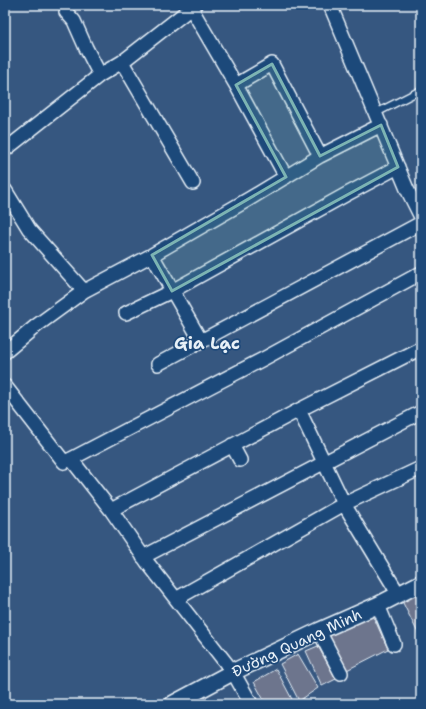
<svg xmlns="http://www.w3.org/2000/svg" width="426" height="709" viewBox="0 0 426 709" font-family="'Shantell Sans',sans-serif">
  <rect width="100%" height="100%" fill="#365780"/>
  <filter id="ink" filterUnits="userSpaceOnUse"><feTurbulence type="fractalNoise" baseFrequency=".025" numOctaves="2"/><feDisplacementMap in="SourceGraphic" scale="8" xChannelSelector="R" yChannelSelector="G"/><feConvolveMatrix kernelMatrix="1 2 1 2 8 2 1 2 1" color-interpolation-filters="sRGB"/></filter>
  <g filter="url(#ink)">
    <!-- building -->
    <path fill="#6d758d" stroke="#e8f1f8" d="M421 583V636L420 637 399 595Z
      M370 609 388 649 341 673 319 631Z
      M318 646 336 679 322 686 306 651Z
      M298 654 318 688 299 701 280 664Z
      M276 669 294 703 266 704 254 682Z"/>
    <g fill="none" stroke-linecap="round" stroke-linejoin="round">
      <!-- service casing -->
      <g stroke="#e8f1f8" stroke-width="9">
        <path id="service" d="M376 113 421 90"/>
      </g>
      <!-- minor casing -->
      <g stroke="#e8f1f8" stroke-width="16">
        <path id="minor" d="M330 5 407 189 421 217
          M191 8 236 85 286 177
          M66 12 74 21 86 48 100 75
          M122 62 193 183
          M236 85 272 64 320 156
          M5 150 100 75 122 62 195 5
          M5 190 29 229 84 291
          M152 255 201 341
          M126 313 172 291 347 194 398 167
          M5 352 36 326 84 291 152 255 249 199 320 156 381 125
          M158 364 421 223
          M5 386 64 462 71 459 265 358 421 273
          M299 410 344 504 399 595
          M232 445 240 460
          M71 459 111 510 147 562 233 672 251 704
          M111 510 299 410 421 348
          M143 557 421 412
          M176 599 344 504 421 468
          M378 605 394 644
          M319 631 341 673"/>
      </g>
      <!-- tertiary casing -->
      <g stroke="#e8f1f8" stroke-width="19">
        <path id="tertiary" d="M173 704 233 672 319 631 378 605 421 583"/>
      </g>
      <!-- service -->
      <use href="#service" stroke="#1f4a7a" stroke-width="6"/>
      <!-- minor -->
      <use href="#minor" stroke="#1f4a7a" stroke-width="13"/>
      <!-- tertiary -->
      <use href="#tertiary" stroke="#1f4a7a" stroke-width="16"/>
    </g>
  </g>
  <!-- marked area -->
  <path fill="#7cb4b3" fill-opacity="0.2" stroke="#7cb4b3" stroke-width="3" stroke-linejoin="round" d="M272 64 320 156 381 125 398 167 172 291 152 255 286 177 236 85Z"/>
  <g text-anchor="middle" stroke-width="3.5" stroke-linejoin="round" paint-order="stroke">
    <!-- street labels -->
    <g font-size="15" fill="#e8f1f8" stroke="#1f4a7a">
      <text transform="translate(297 643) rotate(-25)" y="5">Đường Quang Minh</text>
    </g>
    <!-- quarter labels -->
    <g font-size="17" font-weight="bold" fill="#e8f1f8" stroke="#1f4a7a">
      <text x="207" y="349">Gia Lạc</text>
    </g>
  </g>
  <!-- margin -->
  <rect width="426" height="709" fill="none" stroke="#1f4a7a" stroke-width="20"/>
  <rect x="10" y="10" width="406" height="689" fill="none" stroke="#e8f1f8" stroke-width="1.5" filter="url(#ink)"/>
</svg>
